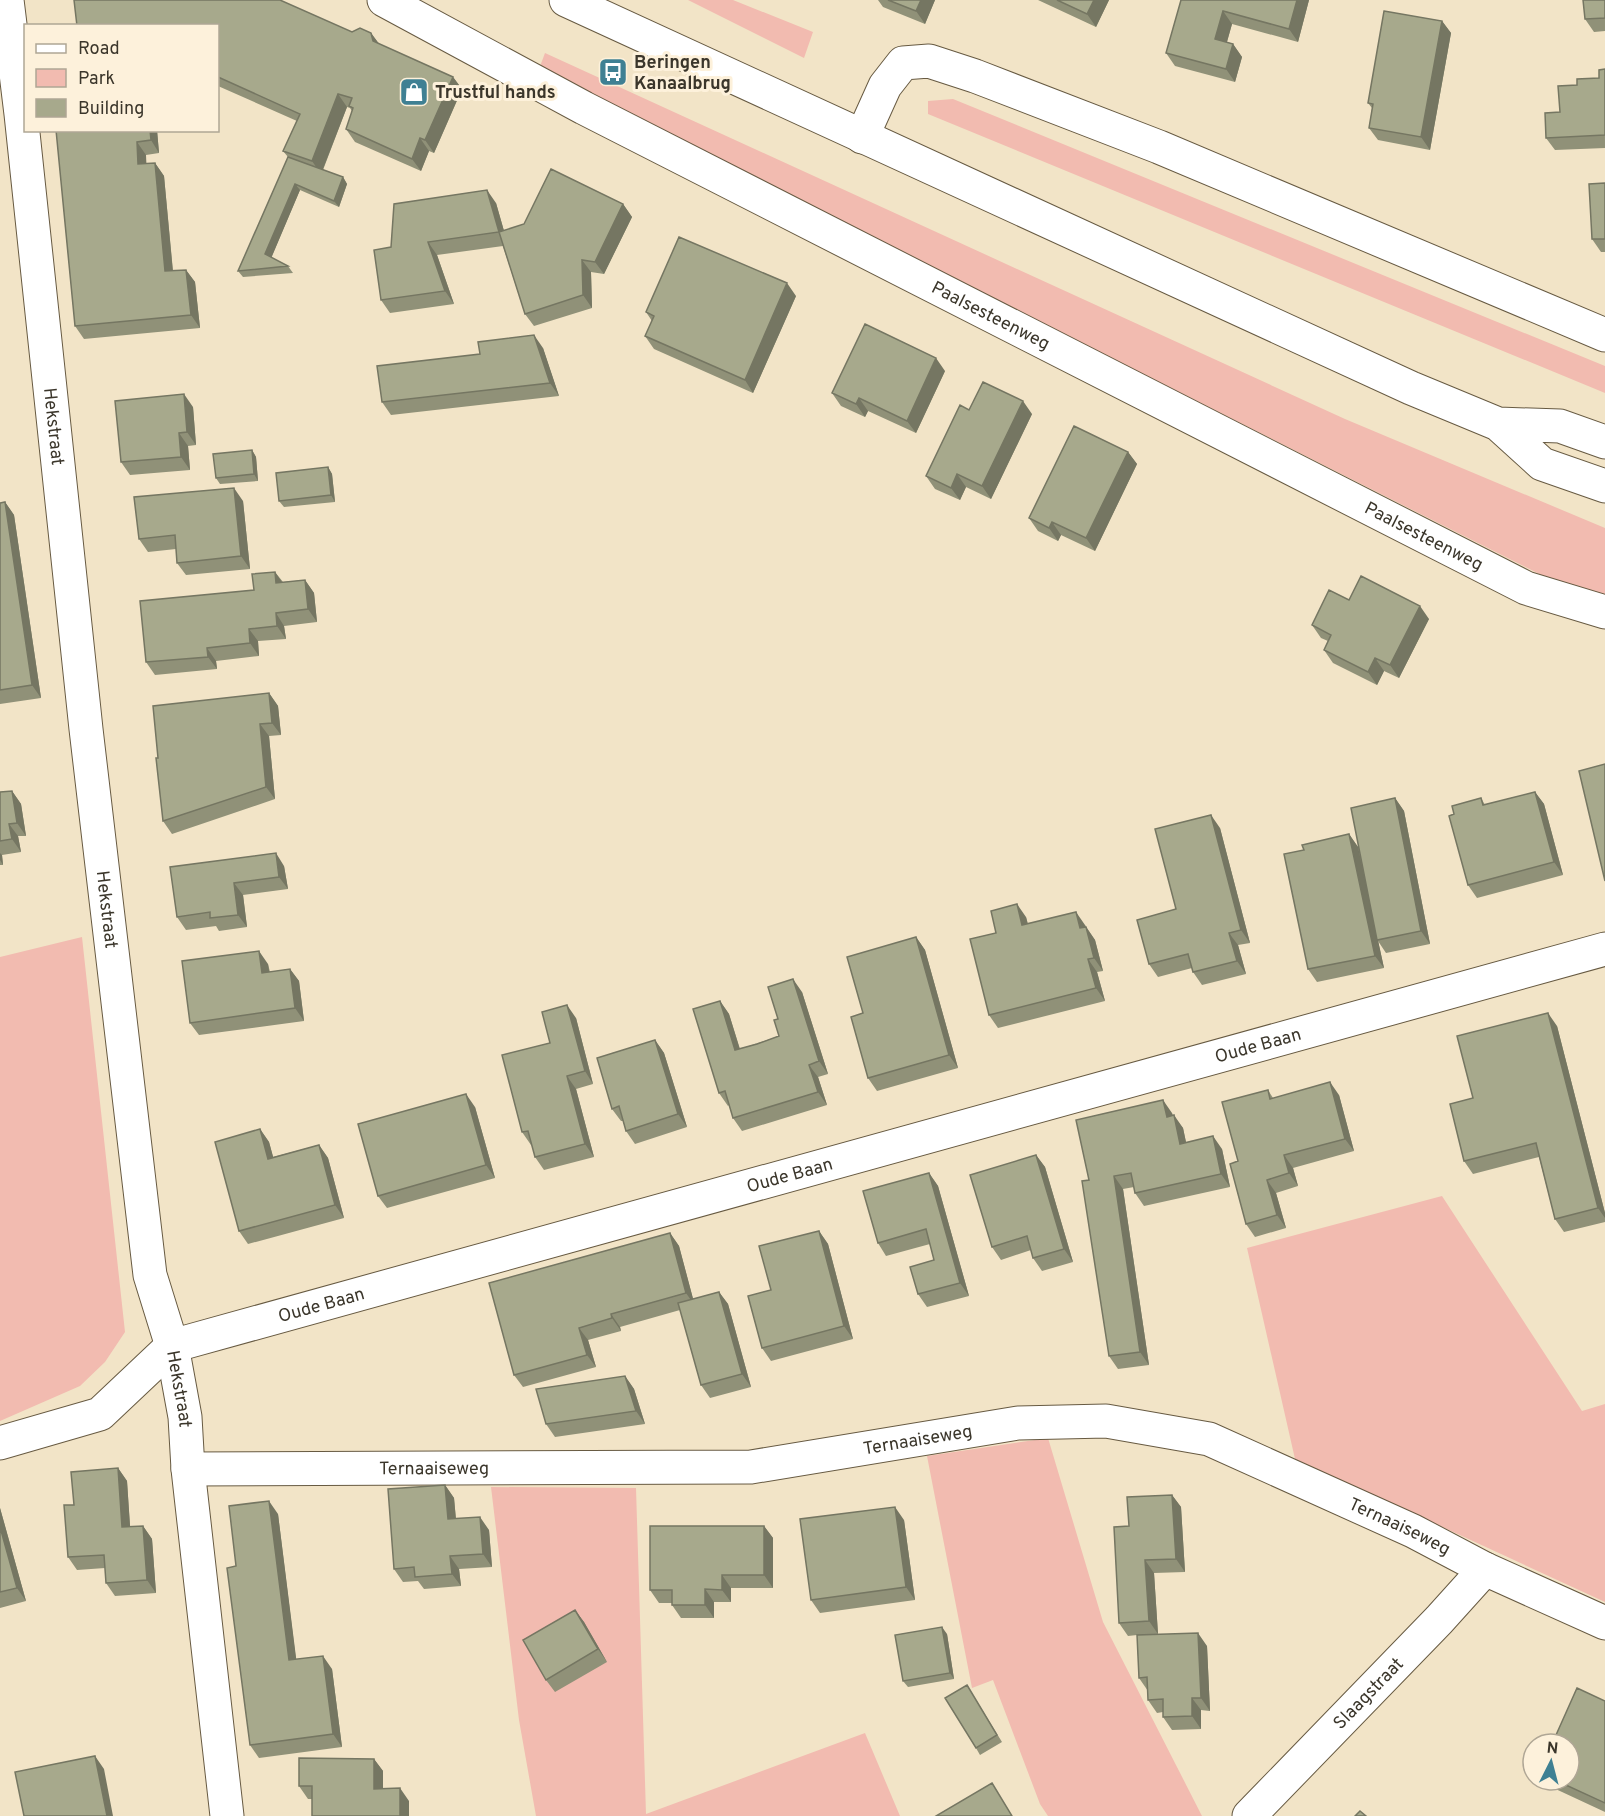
<svg xmlns="http://www.w3.org/2000/svg" width="1605" height="1816" viewBox="0 0 1605 1816" font-family="Overpass,sans-serif">
  <rect width="100%" height="100%" fill="#f2e4c7"/>
  <!-- green -->
  <path fill="#f2bbb0" d="M688 0H733L813 32 804 58Z
    M545 53 1345 419 1605 528V598L1573 591 539 69Z
    M953 99 1605 366V393L928 114V101Z
    M82 937 125 1332 105 1362 80 1386 0 1421V957Z
    M1442 1196 1582 1411 1605 1404V1602L1295 1459 1247 1248Z
    M1048 1438 1103 1622 1202 1816H1048L1040 1804 993 1680 972 1688 927 1456Z
    M491 1487 636 1488 646 1814 865 1733 900 1816H536L519 1720Z"/>
  <g fill="none" stroke-linecap="round" stroke-linejoin="round">
    <!-- minor casing -->
    <g stroke="#675a42" stroke-width="35">
      <g id="minor">
        <path id="s1" d="M7 0 21 114 86 729 150 1275 172 1346 185 1417 188 1469 227 1816"/>
        <path id="s2" d="M384 0 584 108 1526 588 1605 612"/>
        <path d="M862 137 885 86 903 63 929 61 975 76 1159 147 1605 335"/>
        <path id="s3" d="M0 1443 100 1414 172 1346 1605 949"/>
        <path id="s4" d="M188 1469 751 1467 1018 1423 1106 1421 1209 1439 1413 1531 1485 1569 1605 1623"/>
        <path id="s5" d="M1249 1816 1439 1620 1485 1569"/>
      </g>
    </g>
    <!-- major casing -->
    <g stroke="#675a42" stroke-width="35">
      <path id="major" d="M566 0 1411 388 1498 424 1542 464 1605 486
        M1498 424 1560 426 1605 442"/>
    </g>
    <!-- minor -->
    <use href="#minor" stroke="#fff" stroke-width="33"/>
    <!-- major -->
    <use href="#major" stroke="#fff" stroke-width="33"/>
  </g>
  <!-- wall -->
  <path fill="#909178" d="M878 0H935L925 24 883 7Z
    M1038 0H1109L1096 27Z
    M1181 0H1309L1298 42 1232 24 1227 42 1233 44 1242 57 1235 82 1175 66 1166 53Z
    M1605 0V31L1594 32 1585 19Z
    M1442 21 1451 33 1430 150 1378 140 1369 128 1372 108 1368 103Z
    M218 26 371 33 379 44 453 77 462 89 434 153 429 151 421 171 355 142 346 129 352 111 350 108 347 107 323 170 343 177 347 184 339 207 300 190 271 258 288 266 293 273 243 277 238 271 288 157 283 151 297 121 218 86Z
    M1605 69V148L1555 150 1546 138 1560 112 1577 85 1599 78Z
    M56 130H157L159 153 146 155V164L155 163 164 176 173 271 186 270 195 282 200 328 84 339 75 326Z
    M1605 183V252H1601L1592 239Z
    M496 203 504 231 524 224 623 204 632 217 604 274 591 272 592 308 534 326 525 314 503 246 437 255 454 304 390 313 381 300 391 247Z
    M796 296 753 393 654 349 645 336 652 321 646 312Z
    M543 348 559 396 391 415 382 402Z
    M945 371 916 433 868 411 865 417 841 406 832 393Z
    M193 407 196 445 188 446 190 470 130 475 121 462Z
    M969 410 1032 414 991 499 966 487 960 500 935 489 926 476Z
    M252 450 256 457 258 481 220 484 216 478Z
    M1128 452 1137 464 1095 551 1061 535 1058 541 1038 531 1029 518Z
    M328 467 332 474 335 502 284 507 279 501Z
    M243 501 250 569 186 575 177 563 176 549 148 552 139 539Z
    M5 502 14 515 41 698 0 704V503Z
    M275 572 283 582 305 580 314 593 317 622 284 626 286 639 258 641 259 656 216 661 217 669 155 675 146 662 254 590Z
    M1349 600 1429 619 1399 678 1384 671 1377 685 1333 663 1324 650 1328 641 1321 638 1312 625Z
    M269 693 278 706 281 735 269 736 275 799 172 834 163 821 158 758Z
    M12 791 21 804 26 836H18L21 852 2 855 3 865H0V792Z
    M1535 792 1544 804 1563 875 1477 898 1468 885 1454 814 1481 798 1485 805Z
    M1395 798 1404 811 1430 944 1386 953 1378 941 1384 968 1317 982 1308 969 1304 850 1349 834 1358 847Z
    M1220 828 1250 943 1238 945 1246 974 1202 985 1193 972 1192 968 1158 977 1149 964 1176 909Z
    M284 866 288 889 243 895 247 927 219 931 216 926 186 930 177 917 170 867Z
    M1026 917 1028 924 1085 925 1095 940 1103 971 1097 972 1105 1001 998 1028 989 1015 996 933Z
    M916 937 925 950 958 1068 877 1091 868 1078 863 1013Z
    M268 964 270 972 290 969 299 981 304 1021 199 1035 190 1023Z
    M802 992 828 1074 818 1077 827 1105 742 1131 733 1118 729 1105 728 1106 719 1093 720 1001 729 1014 740 1049 779 1036 778 1019Z
    M576 1018 593 1084 576 1089 594 1157 544 1170 535 1157 532 1145H531L522 1132 550 1043Z
    M1557 1026 1605 1213V1222L1564 1232 1555 1219 1539 1157 1473 1174 1464 1161 1473 1098Z
    M655 1040 664 1053 687 1127 635 1144 626 1131 623 1121H621L612 1109Z
    M1268 1090 1273 1098 1339 1095 1354 1151 1293 1168 1298 1186 1276 1193 1286 1228 1255 1237 1246 1224 1238 1161Z
    M475 1107 495 1178 387 1208 378 1196Z
    M1172 1113 1173 1116 1183 1128 1186 1142 1222 1149 1230 1187 1144 1206 1135 1193 1134 1187 1123 1189 1149 1365 1118 1369 1109 1356 1089 1180Z
    M260 1129 269 1142 273 1157 319 1145 328 1158 344 1218 248 1244 239 1231Z
    M1036 1155 1045 1167 1073 1262 1042 1271 1033 1258 1031 1250 1001 1260 992 1247Z
    M929 1173 938 1186 969 1296 927 1307 918 1294 934 1260 930 1244 886 1256 878 1243Z
    M819 1231 828 1244 853 1339 771 1361 762 1348 771 1290Z
    M670 1233 679 1246 693 1299 719 1292 728 1304 751 1387 710 1398 701 1385 680 1310 620 1327 621 1331 588 1340 596 1367 523 1387 514 1375Z
    M625 1376 634 1389 645 1424 555 1437 546 1424Z
    M118 1468 127 1481 130 1527 143 1526 152 1539 156 1593 115 1596 106 1583 105 1568 77 1570 68 1557 74 1505Z
    M445 1485 454 1498 456 1519 489 1530 492 1567 459 1569 461 1586 424 1589 418 1581 403 1582 394 1569Z
    M1172 1495 1181 1507 1185 1572 1154 1573 1158 1634 1207 1646 1210 1711 1201 1710V1729L1172 1730 1163 1717V1712L1157 1713 1148 1700V1691L1139 1678 1137 1635 1128 1636 1119 1623 1129 1526Z
    M0 1508 26 1601 0 1608Z
    M278 1514 296 1660 332 1669 342 1747 259 1758 250 1745 236 1566Z
    M904 1520 915 1600 820 1613 811 1600Z
    M764 1526 773 1538V1588H731V1602H714V1618H681L672 1605V1603H659L650 1590Z
    M575 1610 584 1622 607 1662 555 1692 546 1680Z
    M947 1634 954 1679 908 1687 903 1681Z
    M967 1685 1002 1742 980 1755 976 1748Z
    M1605 1701V1812L1547 1785 1544 1780H1569Z
    M374 1759 383 1771V1789L409 1801 308 1799 299 1786Z"/>
  <!-- shaded-wall -->
  <path fill="#757662" d="M921 0H935L925 24 916 11Z
    M1094 0H1109L1096 27 1087 14Z
    M1297 0H1309L1298 42 1289 29Z
    M1223 11 1232 24 1224 52 1215 39Z
    M1442 21 1451 33 1430 150 1421 137Z
    M371 33 380 45 373 41Z
    M1233 44 1242 57 1235 82 1226 69Z
    M453 77 462 89 434 153 425 140Z
    M338 94 347 107 321 174 312 161Z
    M150 130H157L159 153 151 140Z
    M420 138 429 151 421 171 412 159Z
    M137 142 146 155 147 177 138 164Z
    M155 163 164 176 174 284 165 271Z
    M343 177 347 184 339 207 334 201Z
    M295 184 300 190 270 261 265 254Z
    M487 190 496 203 508 245 499 232Z
    M623 204 632 217 604 274 595 262Z
    M428 242 437 255 454 304 445 291Z
    M582 260 591 272 592 308 583 295Z
    M186 270 195 282 200 328 191 315Z
    M787 283 796 296 753 393 745 380Z
    M534 335 543 348 559 396 550 383Z
    M936 358 945 371 916 433 907 421Z
    M184 394 193 407 196 445 187 432Z
    M859 398 868 411 865 417 856 404Z
    M1023 401 1032 414 991 499 982 486Z
    M179 433 188 446 190 470 181 457Z
    M252 450 256 457 258 481 254 474Z
    M1128 452 1137 464 1095 551 1086 538Z
    M328 467 332 474 335 502 331 495Z
    M957 474 966 487 960 500 951 488Z
    M234 488 243 501 250 569 241 556Z
    M5 502 14 515 41 698 32 685Z
    M1052 522 1061 535 1058 541 1049 528Z
    M275 572 284 585 276 583Z
    M305 580 314 593 317 622 308 609Z
    M1420 606 1429 619 1399 678 1390 665Z
    M276 613 284 626 286 639 277 626Z
    M249 629 258 641 259 656 250 643Z
    M207 648 216 661 217 669 208 657Z
    M1375 658 1384 671 1377 685 1368 672Z
    M269 693 278 706 281 735 272 723Z
    M260 724 269 736 275 799 266 787Z
    M12 791 21 804 26 836 17 823Z
    M1535 792 1544 804 1563 875 1554 862Z
    M1395 798 1404 811 1430 944 1421 931Z
    M1211 815 1220 828 1250 943 1241 930Z
    M9 824 18 836 21 852 12 839Z
    M1349 834 1358 847 1384 968 1375 956Z
    M0 853 2 855 3 865 0 860Z
    M276 853 284 866 288 889 279 877Z
    M234 883 243 895 247 927 238 915Z
    M1017 904 1026 917 1031 938 1022 925Z
    M1076 912 1085 925 1089 940 1080 928Z
    M1086 927 1095 940 1103 971 1094 958Z
    M1229 933 1238 945 1246 974 1237 961Z
    M916 937 925 950 958 1068 949 1055Z
    M259 951 268 964 271 985 262 973Z
    M1088 959 1097 972 1105 1001 1096 988Z
    M290 969 299 981 304 1021 295 1008Z
    M793 979 802 992 828 1074 819 1061Z
    M720 1001 729 1014 744 1063 735 1050Z
    M567 1005 576 1018 593 1084 585 1071Z
    M1548 1013 1557 1026 1605 1213V1218L1598 1208Z
    M655 1040 664 1053 687 1127 678 1114Z
    M809 1065 818 1077 827 1105 818 1092Z
    M567 1076 576 1089 594 1157 585 1144Z
    M1330 1082 1339 1095 1354 1151 1345 1139Z
    M466 1094 475 1107 495 1178 486 1165Z
    M1163 1100 1172 1113 1176 1130 1167 1117Z
    M1174 1115 1183 1128 1189 1157 1180 1144Z
    M260 1129 269 1142 277 1171 268 1159Z
    M1213 1136 1222 1149 1230 1187 1221 1174Z
    M319 1145 328 1158 344 1218 335 1205Z
    M1036 1155 1045 1167 1073 1262 1064 1249Z
    M1284 1155 1293 1168 1298 1186 1289 1173Z
    M929 1173 938 1186 969 1296 960 1283Z
    M1114 1176 1123 1189 1149 1365 1140 1352Z
    M1267 1180 1276 1193 1286 1228 1277 1215Z
    M819 1231 828 1244 853 1339 844 1326Z
    M670 1233 679 1246 695 1306 686 1293Z
    M719 1292 728 1304 751 1387 742 1374Z
    M611 1314 620 1327 621 1331 612 1318Z
    M579 1328 588 1340 596 1367 587 1355Z
    M625 1376 634 1389 645 1424 636 1411Z
    M118 1468 127 1481 131 1540 122 1527Z
    M445 1485 454 1498 457 1532 448 1519Z
    M1172 1495 1181 1507 1185 1572 1176 1559Z
    M269 1501 278 1514 298 1673 289 1660Z
    M895 1507 904 1520 915 1600 906 1587Z
    M0 1508 26 1601 17 1588 0 1527Z
    M480 1517 489 1530 492 1567 483 1554Z
    M143 1526 152 1539 156 1593 147 1580Z
    M764 1526 773 1538V1588L764 1575Z
    M450 1556 459 1569 461 1586 452 1574Z
    M1145 1560 1154 1573 1158 1634 1149 1621Z
    M722 1575 731 1588V1602L722 1590Z
    M705 1589 714 1602V1618L705 1605Z
    M575 1610 584 1622 607 1662 598 1649Z
    M942 1627 947 1634 954 1679 950 1673Z
    M1198 1633 1207 1646 1210 1711 1201 1698Z
    M323 1656 332 1669 342 1747 333 1734Z
    M1192 1698 1201 1710V1729L1192 1716Z
    M95 1756 104 1769 113 1816H107Z
    M374 1759 383 1771V1801L374 1789Z
    M400 1788 409 1801V1816H400Z"/>
  <!-- building -->
  <path fill="#a7a98c" stroke="#757662" stroke-width="1.5" d="M74 0H280L352 32 360 28 371 33 373 41 453 77 425 140 420 138 412 159 346 129 353 108 349 106 352 98 338 94 312 161 283 151 300 114 218 77V26H77Z
    M888 0H921L916 11Z
    M1057 0H1094L1087 14Z
    M1181 0H1297L1289 29 1223 11 1215 39 1233 44 1226 69 1166 53Z
    M1583 0H1605V18L1585 19Z
    M1384 11 1442 21 1421 137 1369 128 1373 104 1368 103Z
    M1605 69V135L1546 138 1545 113 1560 112 1558 86 1577 85V79L1599 78V70Z
    M56 130H150L151 140 137 142 138 164 155 163 165 271 186 270 191 315 75 326Z
    M288 157 343 177 334 201 295 184 265 254 288 266 238 271Z
    M551 169 623 204 595 262 582 260 583 295 525 314 499 232 524 224Z
    M1605 183V239H1592L1589 184Z
    M487 190 499 232 428 242 445 291 381 300 374 250 391 247 394 204Z
    M679 237 787 283 745 380 645 336 654 316 646 312Z
    M865 324 936 358 907 421 859 398 856 404 832 393Z
    M534 335 550 383 382 402 377 366 480 354 478 342Z
    M983 382 1023 401 982 486 957 474 951 488 926 476 960 405 969 410Z
    M184 394 187 432 179 433 181 457 121 462 115 401Z
    M1074 426 1128 452 1086 538 1052 522 1049 528 1029 518Z
    M252 450 254 474 216 478 213 454Z
    M328 467 331 495 279 501 276 473Z
    M234 488 241 556 177 563 175 535 139 539 134 497Z
    M5 502 32 685 0 690V503Z
    M275 572 276 583 305 580 308 609 276 613 277 626 249 629 250 643 207 648 208 657 146 662 140 601 254 590 252 574Z
    M1361 576 1420 606 1390 665 1375 658 1368 672 1324 650 1331 635 1312 625 1329 590 1349 600Z
    M269 693 272 723 260 724 266 787 163 821 156 758H158L153 706Z
    M1605 764V881L1579 771Z
    M12 791 17 823 9 824 12 839 0 841V792Z
    M1535 792 1554 862 1468 885 1449 816 1454 814 1452 806 1481 798 1483 805Z
    M1395 798 1421 931 1377 940 1351 808Z
    M1211 815 1241 930 1229 933 1237 961 1193 972 1188 954 1149 964 1137 920 1176 909 1155 829Z
    M1349 834 1375 956 1308 969 1284 854 1304 850 1302 845Z
    M276 853 279 877 234 883 238 915 210 918V912L177 917 170 867Z
    M1017 904 1022 925 1076 912 1080 928 1086 927 1094 958 1088 959 1096 988 989 1015 970 939 996 933 991 911Z
    M916 937 949 1055 868 1078 851 1017 863 1013 847 957Z
    M259 951 262 973 290 969 295 1008 190 1023 182 961Z
    M793 979 819 1061 809 1065 818 1092 733 1118 725 1091 719 1093 693 1009 720 1001 735 1050 757 1044 779 1036 774 1020 778 1019 768 987Z
    M567 1005 585 1071 567 1076 585 1144 535 1157 528 1131 522 1132 502 1055 550 1043 542 1012Z
    M1548 1013 1598 1208 1555 1219 1536 1143 1464 1161 1450 1104 1473 1098 1457 1036Z
    M655 1040 678 1114 626 1131 619 1106 612 1109 597 1058Z
    M1330 1082 1345 1139 1284 1155 1289 1173 1267 1180 1277 1215 1246 1224 1230 1164 1238 1161 1222 1102 1268 1090 1270 1099Z
    M466 1094 486 1165 378 1196 358 1124Z
    M1163 1100 1167 1117 1174 1115 1180 1144 1213 1136 1221 1174 1135 1193 1131 1173 1114 1176 1140 1352 1109 1356 1082 1181 1089 1180 1076 1120Z
    M260 1129 268 1159 319 1145 335 1205 239 1231 215 1142Z
    M1036 1155 1064 1249 1033 1258 1027 1236 992 1247 970 1175Z
    M929 1173 960 1283 918 1294 910 1267 934 1260 926 1229 878 1243 863 1191Z
    M819 1231 844 1326 762 1348 748 1296 771 1290 759 1246Z
    M670 1233 686 1293 611 1314 612 1318 579 1328 587 1355 514 1375 489 1283Z
    M719 1292 742 1374 701 1385 678 1303Z
    M625 1376 636 1411 546 1424 536 1389Z
    M118 1468 122 1527 143 1526 147 1580 106 1583 104 1555 68 1557 64 1505H74L71 1472Z
    M445 1485 448 1519 480 1517 483 1554 450 1556 452 1574 415 1577 414 1567 394 1569 388 1489Z
    M1172 1495 1176 1559 1145 1560 1149 1621 1119 1623 1114 1527 1129 1526 1127 1497Z
    M269 1501 289 1660 323 1656 333 1734 250 1745 227 1568 236 1566 229 1506Z
    M895 1507 906 1587 811 1600 800 1519Z
    M650 1526H764V1575H722V1590L705 1589V1605H672V1590H650Z
    M0 1527 17 1588 0 1592Z
    M575 1610 598 1649 546 1680 523 1640Z
    M942 1627 950 1673 903 1681 895 1635Z
    M1198 1633 1201 1698H1192V1716L1163 1717V1699L1148 1700 1147 1677 1139 1678 1137 1635Z
    M967 1685 997 1735 976 1748 945 1698Z
    M1577 1688 1605 1701V1803L1555 1780H1569V1744H1552Z
    M95 1756 107 1816H24L15 1772Z
    M299 1758 374 1759V1789L400 1788V1816H312V1786H299Z
    M992 1783 1012 1816H936Z
    M1360 1811 1366 1816H1355Z"/>
  <!-- icons -->
  <defs>
    <g id="bus-square" transform="scale(1.5)"><rect x="-9" y="-9" width="18" height="18" rx="4" fill="#3f8093" stroke="#fdf1db"/><path d="M-5-6H5V4H4V6H2V4H-2V6H-4V4H-5ZM-3.5-4V0h7V-4ZM-3.5 1.2v1.5H-2V1.2ZM2 1.2v1.5H3.5V1.2Z" fill="#fff"/></g>
    <g id="shop-square" transform="scale(1.5)"><rect x="-9" y="-9" width="18" height="18" rx="4" fill="#3f8093" stroke="#fdf1db"/><path d="M-5-2.5h2.3a2.7 3.5 0 0 1 5.4 0H5L5.5 6h-11ZM-1.5-2.5h3a1.5 2.3 0 0 0-3 0Z" fill="#fff"/></g>
  </defs>
  <g fill-rule="evenodd">
    <use href="#bus-square" x="613" y="72"/>
    <use href="#shop-square" x="414" y="92"/>
  </g>
  <g text-anchor="middle" stroke-width="6" stroke-linejoin="round" paint-order="stroke">
    <!-- poi labels -->
    <g font-size="18" font-weight="bold" fill="#3b362b" stroke="#fdf1db" text-anchor="start">
      <text x="634" y="68">Beringen<tspan x="634" dy="21">Kanaalbrug</tspan></text>
      <text x="435" y="98">Trustful hands</text>
    </g>
    <!-- street labels -->
    <g font-size="18" fill="#3b362b" stroke="#fdf1db">
      <text dy="6" stroke="none"><textPath href="#s2" startOffset="684">Paalsesteenweg</textPath></text>
      <text dy="6" stroke="none"><textPath href="#s1" startOffset="429">Hekstraat</textPath></text>
      <text dy="6" stroke="none"><textPath href="#s2" startOffset="1170">Paalsesteenweg</textPath></text>
      <text dy="6" stroke="none"><textPath href="#s1" startOffset="915">Hekstraat</textPath></text>
      <text dy="6" stroke="none"><textPath href="#s3" startOffset="1330">Oude Baan</textPath></text>
      <text dy="6" stroke="none"><textPath href="#s3" startOffset="844">Oude Baan</textPath></text>
      <text dy="6" stroke="none"><textPath href="#s3" startOffset="358">Oude Baan</textPath></text>
      <text dy="6" stroke="none"><textPath href="#s1" startOffset="1401">Hekstraat</textPath></text>
      <text dy="6" stroke="none"><textPath href="#s4" startOffset="732">Ternaaiseweg</textPath></text>
      <text dy="6" stroke="none"><textPath href="#s4" startOffset="246">Ternaaiseweg</textPath></text>
      <text dy="6" stroke="none"><textPath href="#s4" startOffset="1236">Ternaaiseweg</textPath></text>
      <text dy="6" stroke="none"><textPath href="#s5" startOffset="171">Slaagstraat</textPath></text>
    </g>
  </g>
  <!-- legend -->
  <rect x="24" y="24" width="195" height="108" fill="#fdf1db" stroke="#afa695" stroke-width="1.5"/>
  <rect x="36" y="44" width="30" height="9" fill="#ffffff" stroke="#afa695" stroke-width="1.5"/>
  <text x="78" y="54" font-size="18" fill="#3b362b">Road</text>
  <rect x="36" y="69" width="30" height="18" fill="#f2bbb0" stroke="#afa695" stroke-width="1.5"/>
  <text x="78" y="84" font-size="18" fill="#3b362b">Park</text>
  <rect x="36" y="99" width="30" height="18" fill="#a7a98c" stroke="#afa695" stroke-width="1.5"/>
  <text x="78" y="114" font-size="18" fill="#3b362b">Building</text>
  <!-- north arrow -->
  <g transform="translate(1551 1762) rotate(6)"><circle r="28" fill="#fdf1db" stroke="#afa695" stroke-width="1.5"/>
  <path d="M0-4.5L10 22L0 15L-10 22Z" fill="#3f8093"/>
  <text y="-9" font-size="16" font-weight="bold" text-anchor="middle" fill="#3b362b">N</text>
  </g>
</svg>
